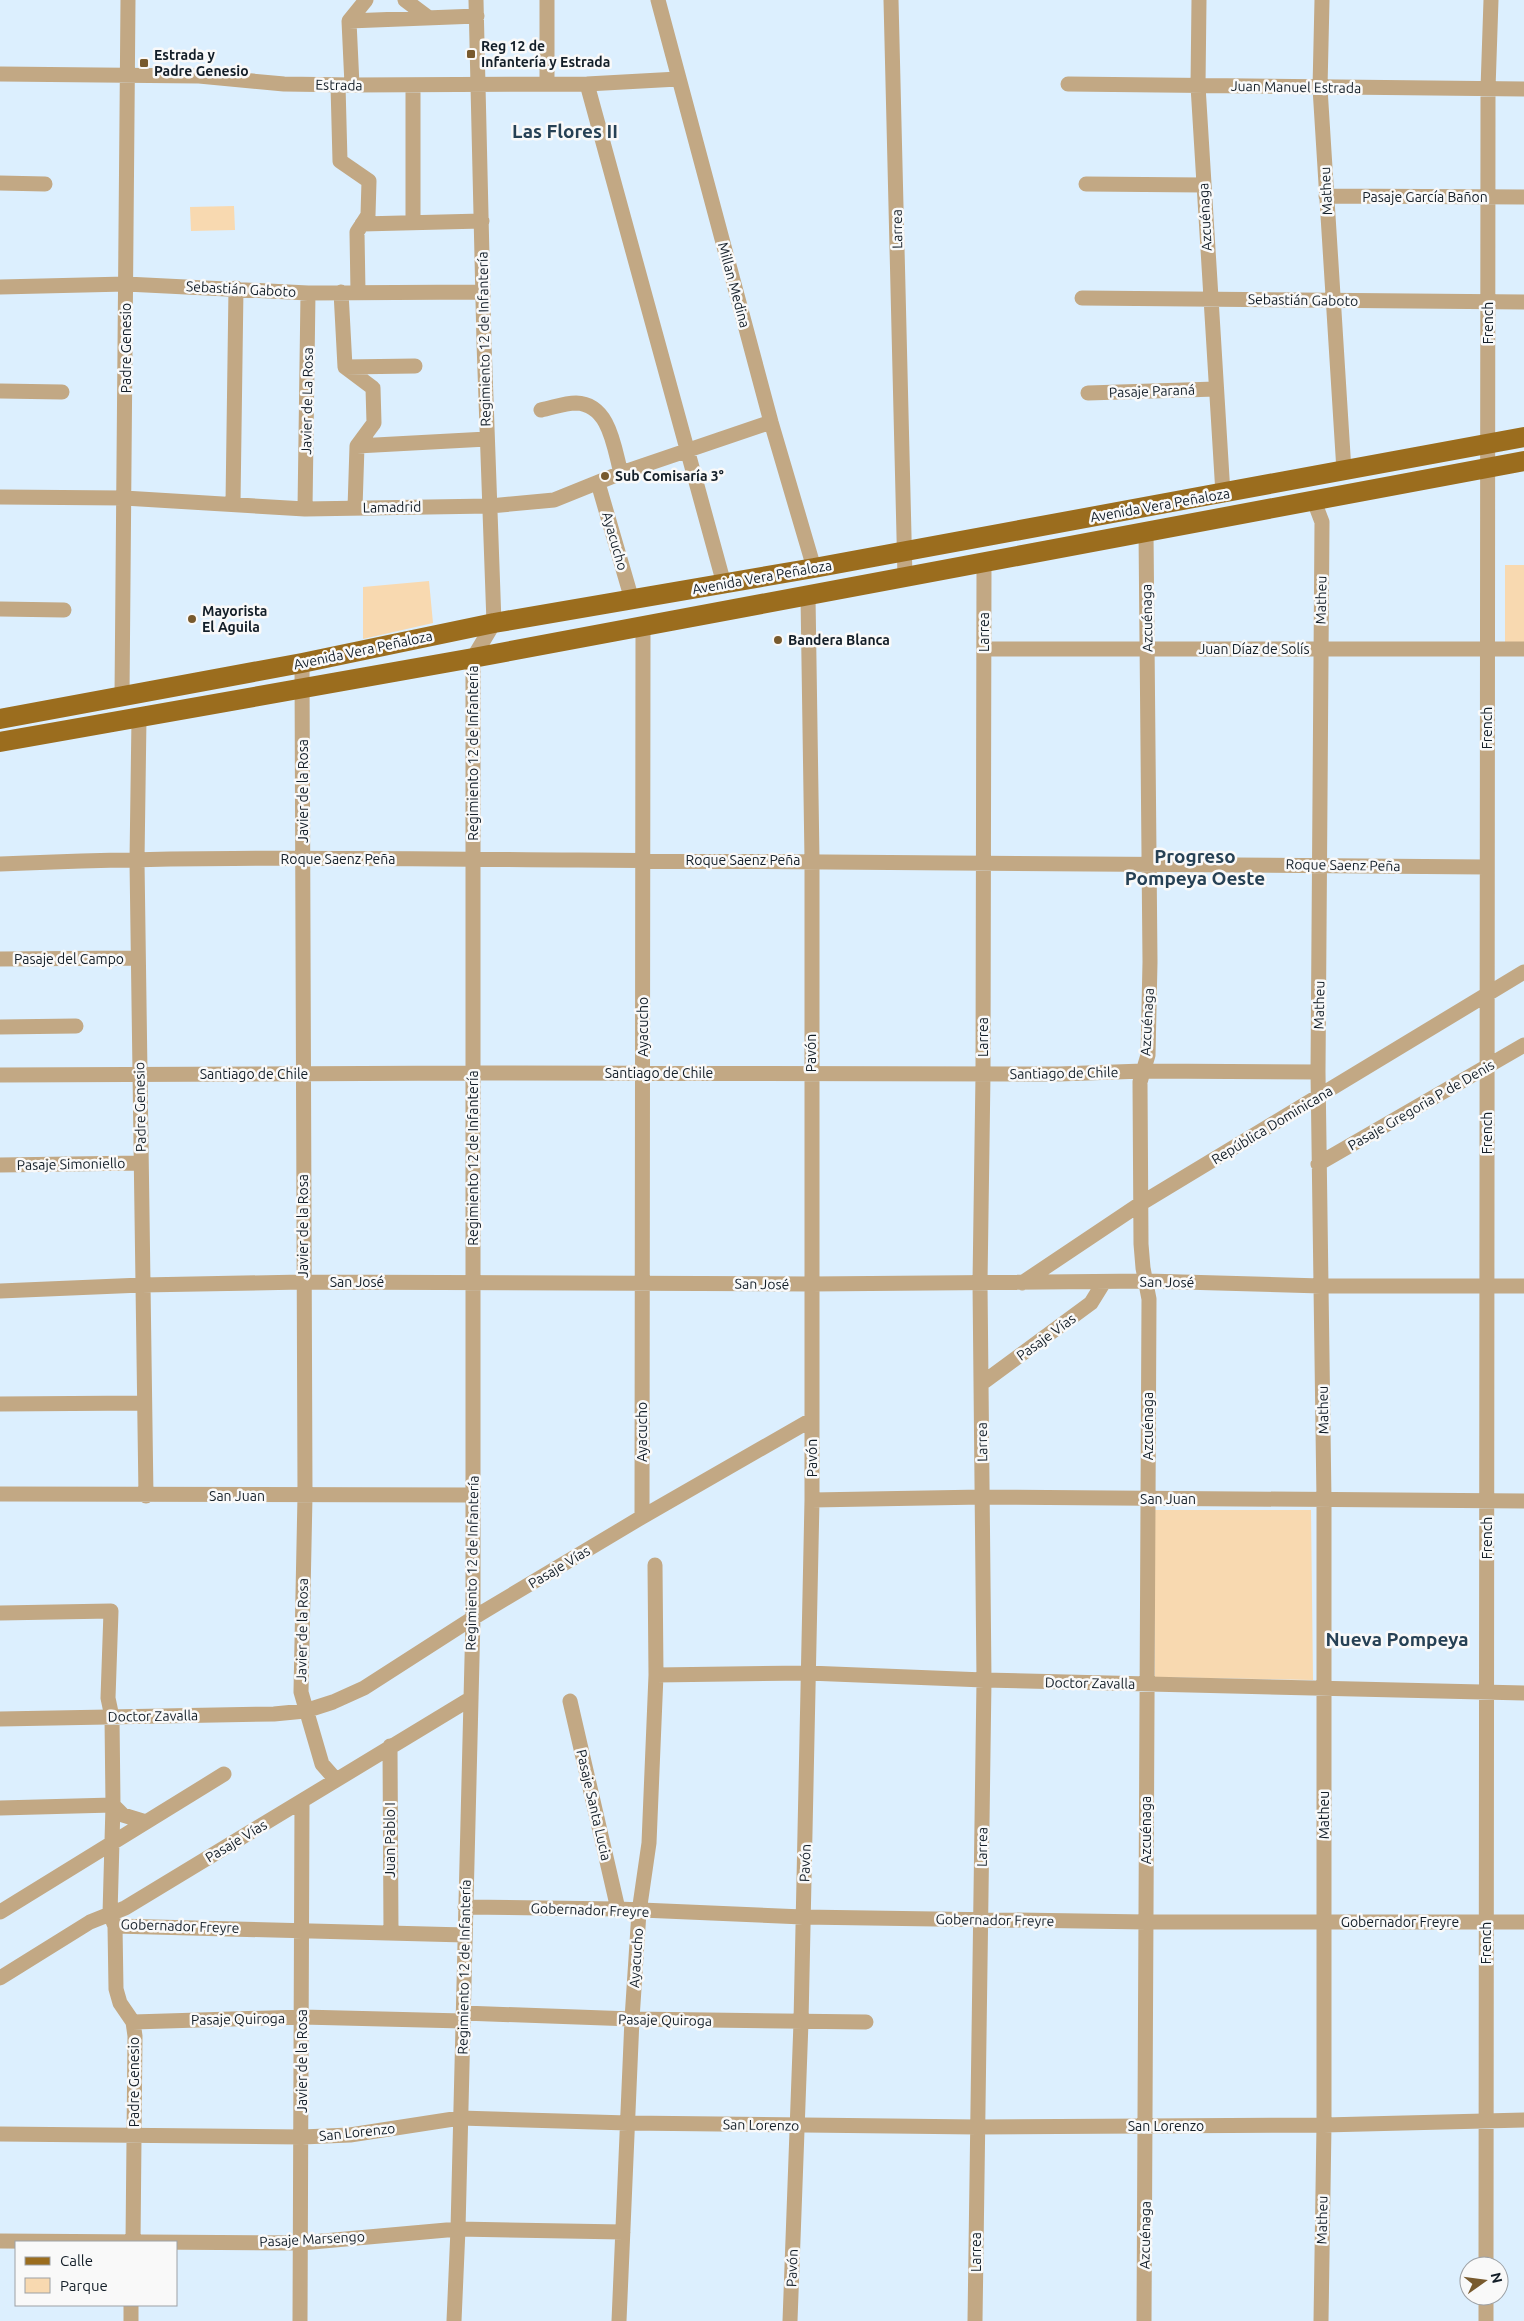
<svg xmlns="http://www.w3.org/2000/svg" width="1524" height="2321" viewBox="0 0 1524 2321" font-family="Ubuntu,sans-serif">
  <rect width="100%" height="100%" fill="#dceffe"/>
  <!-- green -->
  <path fill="#f8d9b0" d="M234 206 235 230 191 231 190 207Z
    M1505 565H1524V645H1505Z
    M429 581 433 623 363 639V587Z
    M1154 1510H1311L1313 1680 1155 1677Z"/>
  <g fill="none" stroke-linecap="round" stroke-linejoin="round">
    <!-- minor -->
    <path stroke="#c2a884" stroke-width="15" d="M405 0 429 18
      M547 0V84
      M658 0 771 422 814 568
      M891 0 905 577
      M1199 0 1198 86 1223 494
      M1322 0 1320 88 1344 471
      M349 21 477 16
      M0 74 199 76 284 84 352 85 587 84 678 79
      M587 84 724 584
      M1068 84 1524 89
      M338 85 340 161 369 181 368 215 357 232 358 292
      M352 85 349 21 366 0
      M413 85V222
      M0 183 45 184
      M1086 184 1203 185
      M1326 196 1524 197
      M362 224 482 221
      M0 287 126 284 308 293 483 292
      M341 292 345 367 373 388 374 423 357 446 355 508
      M1082 298 1524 302
      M345 367 415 366
      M0 391 62 392
      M1088 393 1216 389
      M541 410C552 408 564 403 576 403 610 404 614 448 621 473
      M357 446 487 439
      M598 483 632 600
      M0 497 124 498 305 509 490 506 554 500 621 473 771 422
      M1314 501 1322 522 1318 1072 1324 1500V2125L1321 2321
      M233 503 236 288
      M305 509 308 293
      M0 609 64 610
      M984 649H1524
      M302 663 305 1496 301 1692 322 1764 336 1780
      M122 696 128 0
      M139 718 137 861 146 1496
      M0 864C191 855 384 859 575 860 879 861 1183 863 1486 867
      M0 959 138 958
      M0 1027 76 1026
      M0 1075 473 1073 1059 1074 1143 1071 1318 1072
      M1318 1164 1524 1045
      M0 1165 141 1163
      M1022 1283 1140 1204 1524 972
      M0 1291 142 1285 303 1282 811 1284 1147 1281 1321 1286H1524
      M981 1384 1091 1303 1104 1282
      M0 1404 144 1403
      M0 1494 473 1495
      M812 1500 983 1497 1524 1501
      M642 1517 643 627
      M0 1613 111 1611 108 1698 112 1717 113 1805 110 1914 115 1926 465 1935
      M656 1675 808 1673 984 1680 1524 1693
      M570 1701 618 1909
      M0 1719 274 1714 305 1711 333 1702 364 1688 473 1618 642 1517 811 1420
      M390 1746 391 1933
      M0 1808 113 1805 123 1815 146 1822
      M465 1907 618 1909 803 1917 1146 1922H1524
      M0 1912 224 1774
      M115 1926 116 1989 120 2003 133 2022 135 2036 133 2242
      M0 1978 90 1922 125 1908 470 1699
      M463 2013 632 2019 866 2022
      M133 2022 302 2017 463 2021
      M0 2134 302 2137 350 2135 460 2118 628 2123 977 2127 1324 2125 1524 2120
      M0 2241 301 2243 458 2229 623 2232
      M1486 2266 1488 89 1491 0
      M131 2321V2305
      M300 2321 302 1801
      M454 2321 458 2229 473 1618V658L494 623 484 343 476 0
      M619 2321 632 2019 639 1912 649 1843 656 1675 655 1565
      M790 2321 801 2022 812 1500V860L808 596
      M975 2321 984 1680 980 1283 983 1074 984 562
      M1144 2321 1149 1299 1143 1268 1141 1244 1140 1082 1148 1055 1150 962 1146 532
      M1486 2321V2296"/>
    <!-- major -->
    <path stroke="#9b6d1e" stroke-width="20" d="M0 719 302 663 494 623 814 568 1524 437
      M0 742 473 658 1524 461"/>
  </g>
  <!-- markers -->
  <g fill="#785a2e" stroke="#f9f9f9" stroke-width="2">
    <rect x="466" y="49" width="10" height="10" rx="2.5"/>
    <rect x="139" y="58" width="10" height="10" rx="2.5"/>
    <circle cx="605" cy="476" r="5"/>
    <circle cx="192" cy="619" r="5"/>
    <circle cx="778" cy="640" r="5"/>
  </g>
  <g text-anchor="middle" stroke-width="5" stroke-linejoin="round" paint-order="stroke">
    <!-- poi labels -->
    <g font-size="14" font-weight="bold" fill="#131e28" stroke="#f9f9f9" text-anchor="start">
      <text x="481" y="51">Reg 12 de<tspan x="481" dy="16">Infantería y Estrada</tspan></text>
      <text x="154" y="60">Estrada y<tspan x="154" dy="16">Padre Genesio</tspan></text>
      <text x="615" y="481">Sub Comisaría 3°</text>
      <text x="202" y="616">Mayorista<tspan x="202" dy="16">El Aguila</tspan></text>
      <text x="788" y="645">Bandera Blanca</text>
    </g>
    <!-- street labels -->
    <g font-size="14" fill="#131e28" stroke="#f9f9f9">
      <text transform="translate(339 85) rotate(1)" y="5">Estrada</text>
      <text transform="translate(1296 87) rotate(1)" y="5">Juan Manuel Estrada</text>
      <text transform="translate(1326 191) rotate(-93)" y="5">Matheu</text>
      <text x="1425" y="202">Pasaje García Bañon</text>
      <text transform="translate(1205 217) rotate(-93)" y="5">Azcuénaga</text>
      <text transform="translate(897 229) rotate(-91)" y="5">Larrea</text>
      <text transform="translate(734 285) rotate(75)" y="5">Millan Medina</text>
      <text transform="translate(241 289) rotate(3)" y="5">Sebastián Gaboto</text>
      <text transform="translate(1303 300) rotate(1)" y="5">Sebastián Gaboto</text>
      <text transform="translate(1488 323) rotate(-90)" y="5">French</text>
      <text transform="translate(484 339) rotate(-91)" y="5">Regimiento 12 de Infantería</text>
      <text transform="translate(126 348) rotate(-90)" y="5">Padre Genesio</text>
      <text transform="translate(1152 391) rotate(-2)" y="5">Pasaje Paraná</text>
      <text transform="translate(307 401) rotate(-89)" y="5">Javier de La Rosa</text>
      <text transform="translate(1160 505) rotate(-10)" y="5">Avenida Vera Peñaloza</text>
      <text transform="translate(392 507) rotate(-1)" y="5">Lamadrid</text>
      <text transform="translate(615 541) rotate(74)" y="5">Ayacucho</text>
      <text transform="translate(762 577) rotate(-10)" y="5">Avenida Vera Peñaloza</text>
      <text transform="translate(1321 600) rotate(-89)" y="5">Matheu</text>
      <text transform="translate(1147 618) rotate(-91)" y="5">Azcuénaga</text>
      <text transform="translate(984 632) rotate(-90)" y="5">Larrea</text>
      <text x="1254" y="654">Juan Díaz de Solís</text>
      <text transform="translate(363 650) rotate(-12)" y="5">Avenida Vera Peñaloza</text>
      <text transform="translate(1487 728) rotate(-90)" y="5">French</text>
      <text transform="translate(473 753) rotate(-90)" y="5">Regimiento 12 de Infantería</text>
      <text transform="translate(303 791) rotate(-90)" y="5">Javier de la Rosa</text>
      <text x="338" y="864">Roque Saenz Peña</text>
      <text x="743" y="865">Roque Saenz Peña</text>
      <text transform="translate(1343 865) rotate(1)" y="5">Roque Saenz Peña</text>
      <text x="69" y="964">Pasaje del Campo</text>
      <text transform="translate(1319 1005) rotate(-89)" y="5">Matheu</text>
      <text transform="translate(1147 1022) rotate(-87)" y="5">Azcuénaga</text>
      <text transform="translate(643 1027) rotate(-90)" y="5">Ayacucho</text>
      <text transform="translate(983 1037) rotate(-90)" y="5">Larrea</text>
      <text transform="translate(811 1053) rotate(-90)" y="5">Pavón</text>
      <text x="659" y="1078">Santiago de Chile</text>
      <text transform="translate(1064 1073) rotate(-1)" y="5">Santiago de Chile</text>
      <text x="254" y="1079">Santiago de Chile</text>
      <text transform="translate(1421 1105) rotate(-30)" y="5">Pasaje Gregoria P de Denis</text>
      <text transform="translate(140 1107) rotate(-91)" y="5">Padre Genesio</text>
      <text transform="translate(1272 1125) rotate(-31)" y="5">República Dominicana</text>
      <text transform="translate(1487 1133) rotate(-90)" y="5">French</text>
      <text transform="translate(473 1158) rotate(-90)" y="5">Regimiento 12 de Infantería</text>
      <text transform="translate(71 1164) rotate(-1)" y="5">Pasaje Simoniello</text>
      <text transform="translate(303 1226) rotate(-90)" y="5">Javier de la Rosa</text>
      <text x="357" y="1287">San José</text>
      <text transform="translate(1167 1282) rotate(1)" y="5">San José</text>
      <text transform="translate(762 1284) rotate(1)" y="5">San José</text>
      <text transform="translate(1046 1337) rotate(-36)" y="5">Pasaje Vías</text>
      <text transform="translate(1323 1410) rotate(-91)" y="5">Matheu</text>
      <text transform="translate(1148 1426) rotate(-90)" y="5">Azcuénaga</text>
      <text transform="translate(642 1432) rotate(-90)" y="5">Ayacucho</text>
      <text transform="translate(982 1442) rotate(-91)" y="5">Larrea</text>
      <text transform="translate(812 1458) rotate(-90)" y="5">Pavón</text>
      <text x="237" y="1501">San Juan</text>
      <text x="1168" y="1504">San Juan</text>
      <text transform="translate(1487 1538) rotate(-90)" y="5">French</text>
      <text transform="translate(472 1563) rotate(-89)" y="5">Regimiento 12 de Infantería</text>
      <text transform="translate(559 1567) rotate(-31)" y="5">Pasaje Vías</text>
      <text transform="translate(302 1630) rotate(-89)" y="5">Javier de la Rosa</text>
      <text transform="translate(1090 1683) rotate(1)" y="5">Doctor Zavalla</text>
      <text transform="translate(153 1716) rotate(-1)" y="5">Doctor Zavalla</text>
      <text transform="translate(594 1805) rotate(77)" y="5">Pasaje Santa Lucia</text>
      <text transform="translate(1324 1815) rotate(-90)" y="5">Matheu</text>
      <text transform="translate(1146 1830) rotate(-90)" y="5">Azcuénaga</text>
      <text transform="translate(390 1840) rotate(-90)" y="5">Juan Pablo I</text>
      <text transform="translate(236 1841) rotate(-31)" y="5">Pasaje Vías</text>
      <text transform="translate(982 1847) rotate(-89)" y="5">Larrea</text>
      <text transform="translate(805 1863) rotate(-88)" y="5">Pavón</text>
      <text transform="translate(590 1910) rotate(2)" y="5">Gobernador Freyre</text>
      <text transform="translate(995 1920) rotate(1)" y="5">Gobernador Freyre</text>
      <text x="1400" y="1927">Gobernador Freyre</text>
      <text transform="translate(180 1926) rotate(2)" y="5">Gobernador Freyre</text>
      <text transform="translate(1486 1943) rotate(-90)" y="5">French</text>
      <text transform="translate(636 1958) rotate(-86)" y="5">Ayacucho</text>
      <text transform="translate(464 1967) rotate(-89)" y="5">Regimiento 12 de Infantería</text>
      <text transform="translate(238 2019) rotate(-1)" y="5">Pasaje Quiroga</text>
      <text transform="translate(665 2020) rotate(1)" y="5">Pasaje Quiroga</text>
      <text transform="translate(302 2061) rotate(-90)" y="5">Javier de la Rosa</text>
      <text transform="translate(134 2082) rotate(-90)" y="5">Padre Genesio</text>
      <text transform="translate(761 2125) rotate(1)" y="5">San Lorenzo</text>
      <text x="1166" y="2131">San Lorenzo</text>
      <text transform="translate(357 2132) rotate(-6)" y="5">San Lorenzo</text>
      <text transform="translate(1322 2220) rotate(-89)" y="5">Matheu</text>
      <text transform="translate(1145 2235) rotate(-89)" y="5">Azcuénaga</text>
      <text transform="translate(312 2239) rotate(-3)" y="5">Pasaje Marsengo</text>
      <text transform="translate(976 2252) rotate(-90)" y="5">Larrea</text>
      <text transform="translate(792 2268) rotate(-88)" y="5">Pavón</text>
    </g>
    <!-- district labels -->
    <g font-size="19" font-weight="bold" fill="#264155" stroke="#f9f9f9">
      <text x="565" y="138">Las Flores II</text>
      <text x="1195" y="863">Progreso<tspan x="1195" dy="22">Pompeya Oeste</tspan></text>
      <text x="1397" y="1646">Nueva Pompeya</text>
    </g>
  </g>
  <!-- legend -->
  <rect x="15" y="2241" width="162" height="65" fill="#f9f9f9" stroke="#9da1a5"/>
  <rect x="25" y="2257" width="25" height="8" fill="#9b6d1e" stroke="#9da1a5"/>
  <text x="60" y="2266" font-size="15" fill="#131e28">Calle</text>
  <rect x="25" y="2278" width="25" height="15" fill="#f8d9b0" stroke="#9da1a5"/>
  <text x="60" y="2291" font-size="15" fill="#131e28">Parque</text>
  <!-- north arrow -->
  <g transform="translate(1484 2281) rotate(76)"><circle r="24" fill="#f9f9f9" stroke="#9da1a5"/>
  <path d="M0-4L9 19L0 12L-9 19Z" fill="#785a2e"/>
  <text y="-8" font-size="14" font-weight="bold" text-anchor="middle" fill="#131e28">N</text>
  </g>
</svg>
